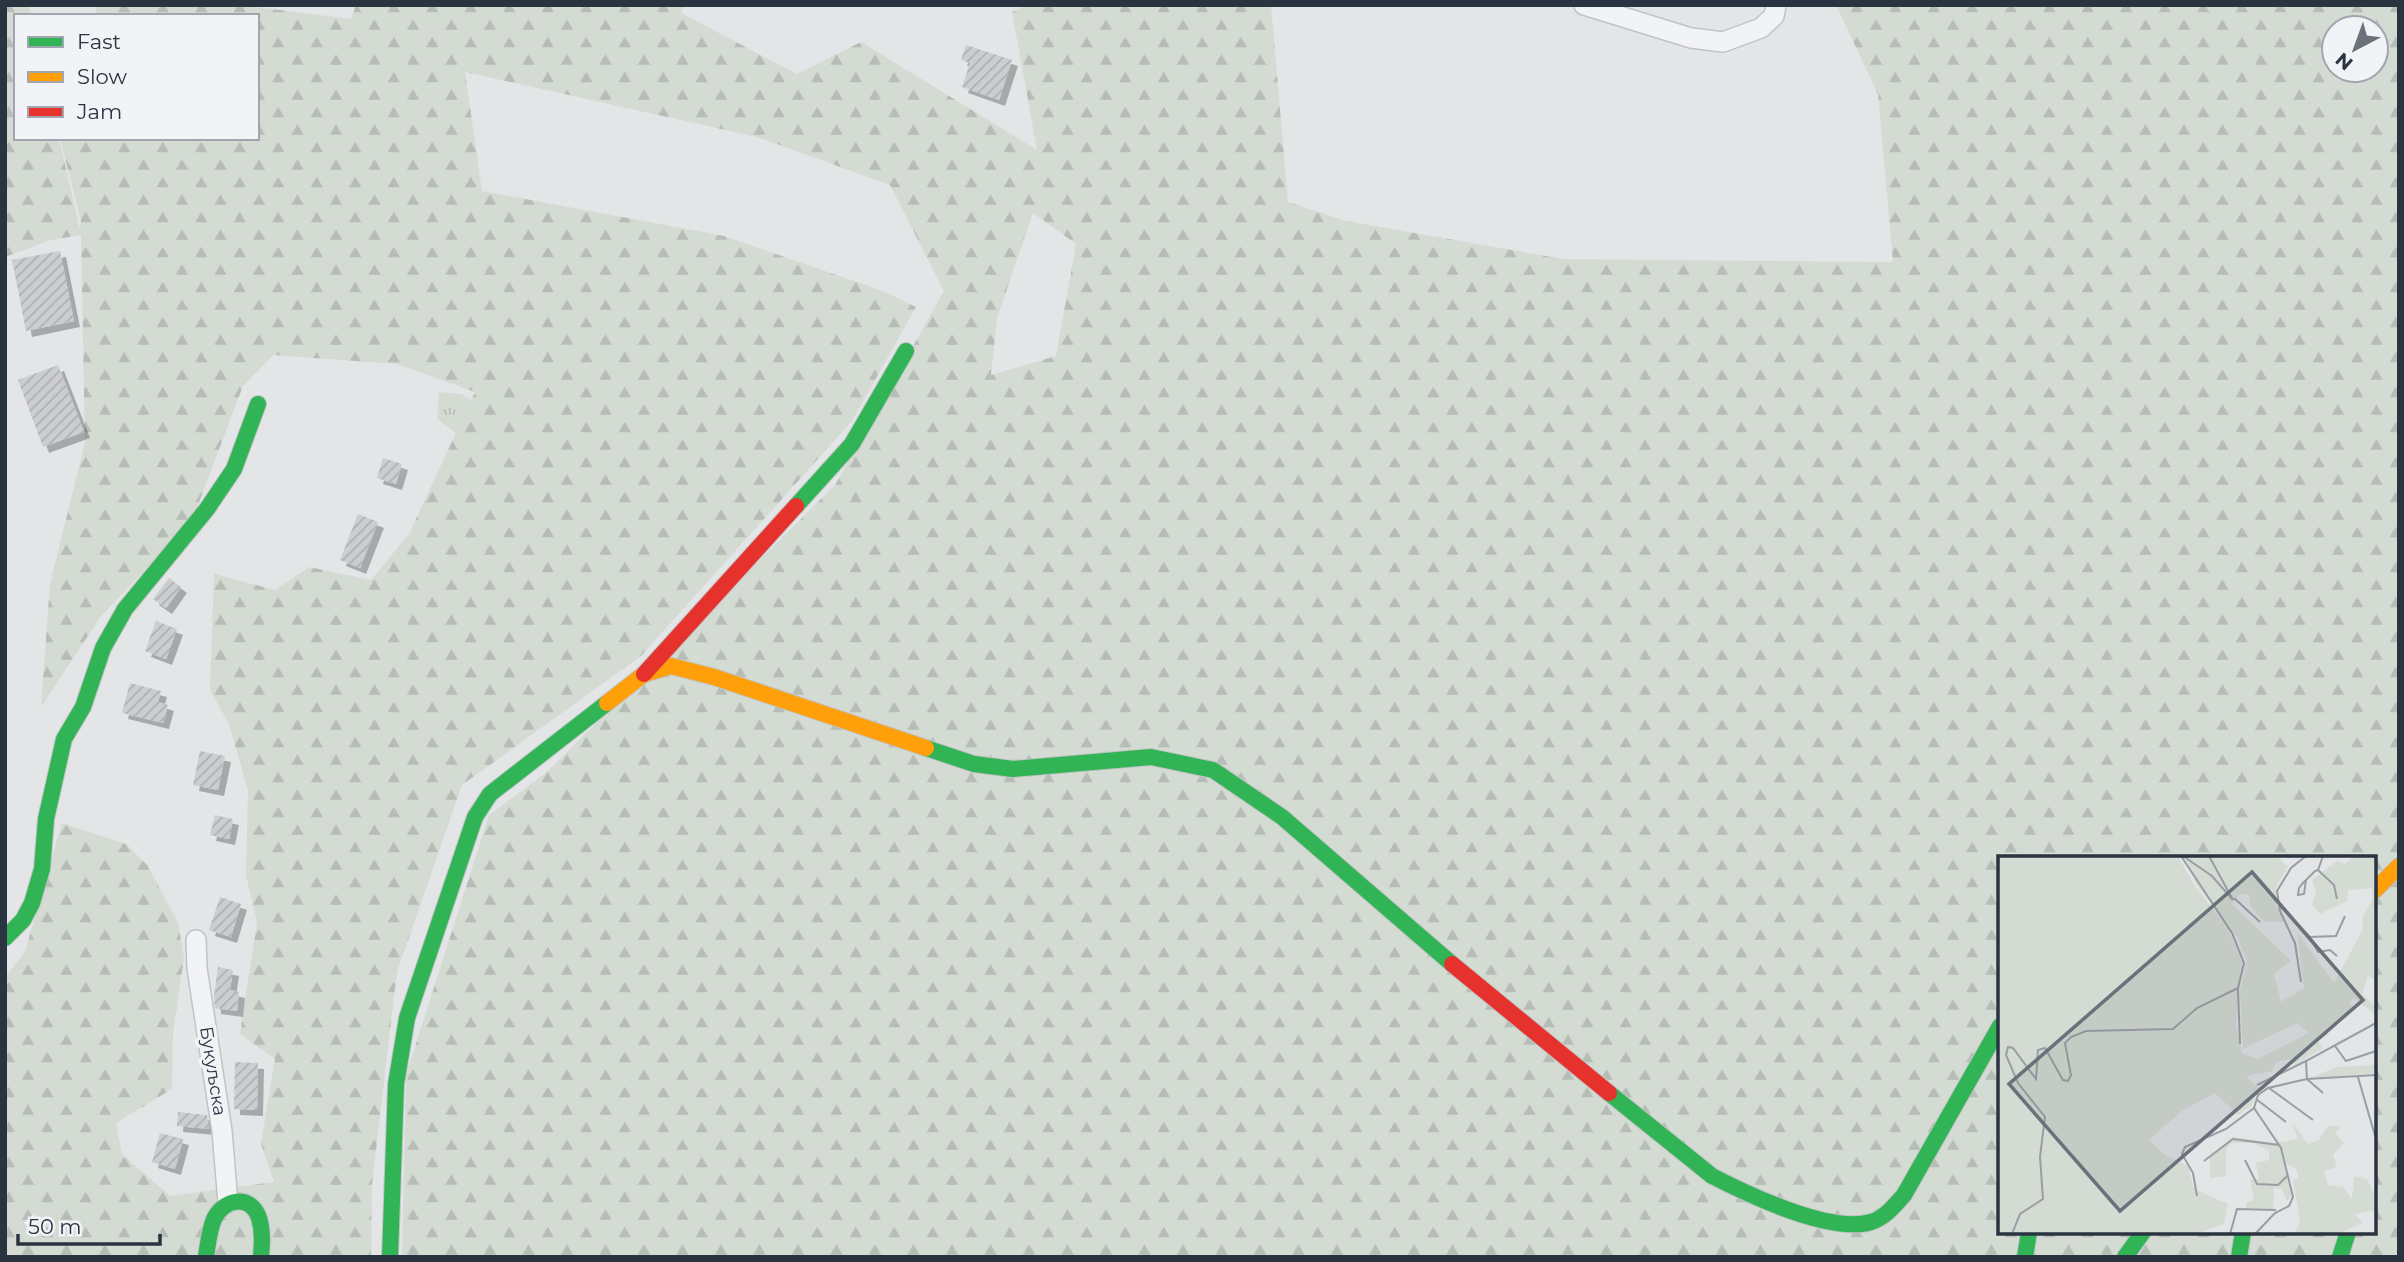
<svg xmlns="http://www.w3.org/2000/svg" width="2404" height="1262" viewBox="0 0 2404 1262" font-family="Montserrat,sans-serif">
  <defs>
    <pattern id="grass-tufts" width="24" height="20" patternUnits="userSpaceOnUse" patternTransform="scale(1.75)"><rect width="24" height="20" fill="#d4dbd3"/><path d="M3 7l-1-3M5 7V3M7 7l1-3M15 17l-1-3M17 17v-4M19 17l1-3" fill="none" stroke="#b6bcb6"/></pattern>
    <pattern id="forest-firs" width="22" height="20" patternUnits="userSpaceOnUse" patternTransform="scale(1.75)"><rect width="22" height="20" fill="#d4dbd3"/><path d="M5 1l3.5 6h-7zM16 11l3.5 6h-7z" fill="#b6bcb6"/></pattern>
    <pattern id="building-hatch" width="6" height="6" patternUnits="userSpaceOnUse" patternTransform="scale(1.75)"><rect width="6" height="6" fill="#cbcdcf"/><path d="M-1 1l2-2M0 6l6-6M5 7l2-2" fill="none" stroke="#aeb0b3"/></pattern>
    <filter id="shadow"><feDropShadow dx="6" dy="6" stdDeviation="0" flood-color="#0004"/></filter>
  </defs>
  <rect width="100%" height="100%" fill="#e3e5e7"/>
  <!-- grass -->
  <path fill="url(#grass-tufts)" d="M439 392 461 394 557 453 510 474 437 419Z"/>
  <!-- forest -->
  <path fill="url(#forest-firs)" fill-rule="evenodd" d="M5 5H29L31 16H16V138H59L80 230 81 222 60 138H257V16H96V5H240L351 19 356 5H684L681 13 797 74 861 42 1037 150 1012 12 1027 5H1271L1288 202 1346 221 1563 259 1893 262 1878 94 1836 5H2399V1257H402L406 1075 489 815 547 772 835 485 944 291 890 185 757 137 465 72 482 191 724 236 883 291 916 307 852 421 641 656 462 785 397 972 372 1184 371 1257H5V977L25 952 62 823 126 844 148 866 178 923 184 958 173 1033 172 1089 116 1123 122 1154 170 1196 274 1182 261 1144 275 1059 240 1034 257 922 246 876 248 790 229 724 210 690 214 574 275 590 309 567 371 580 409 534 475 392 397 364 273 355 243 386 192 521 101 616 41 707 50 584 85 443 81 235 51 240 5 257ZM2334 28H2376V70H2334ZM1033 213 1076 244 1056 356 991 375 997 318ZM2000 858H2374V1232H2000Z"/>
  <!-- building -->
  <path fill="url(#building-hatch)" filter="url(#shadow)" d="M966 45 1012 60 999 100 962 87 970 63 961 60Z
    M60 251 74 321 26 331 12 260Z
    M58 365 84 432 43 447 18 380Z
    M383 458 402 464 396 484 377 478Z
    M358 514 378 522 360 568 340 560Z
    M169 578 181 587 166 608 153 599Z
    M156 621 177 629 166 659 145 651Z
    M130 683 161 691 158 702 168 705 163 723 122 713Z
    M200 751 225 756 218 790 193 785Z
    M215 815 233 819 229 839 210 835Z
    M220 897 241 904 231 937 209 930Z
    M218 967 233 970 230 990 239 992 237 1011 215 1008 214 996Z
    M235 1062 258 1063 257 1110 234 1109Z
    M178 1112 207 1115 209 1129 177 1126Z
    M160 1133 183 1139 175 1169 152 1162Z"/>
  <g fill="none" stroke-linecap="round" stroke-linejoin="round">
    <!-- street casing -->
    <g stroke="#c1c3c5" stroke-width="22">
      <path id="street" d="M1584 5 1691 38 1723 42 1761 28 1774 16 1776 5
        M196 940 197 968 222 1131 228 1203"/>
    </g>
    <!-- fast casing -->
    <g stroke="#c1c3c5" stroke-width="18">
      <path id="fast" d="M796 506 852 444 906 351
        M926 748 974 764 1013 769 1151 757 1213 770 1282 817 1452 964
        M5 938 23 920 32 903 42 869 46 819 64 739 83 707 103 648 125 609 207 509 234 469 258 404
        M1609 1093 1712 1176C1749 1195 1830 1234 1871 1222 1885 1218 1895 1205 1904 1195L2000 1026
        M206 1257C208 1244 209 1231 214 1219 224 1198 251 1194 259 1218 263 1231 262 1244 261 1257
        M390 1257 396 1084 407 1018 475 817 490 794 607 703
        M2025 1257 2029 1232
        M2125 1257 2143 1232
        M2239 1257 2243 1232
        M2340 1257 2348 1232"/>
    </g>
    <!-- slow casing -->
    <g stroke="#c1c3c5" stroke-width="18">
      <path id="slow" d="M607 703 644 674 671 666 714 677 926 748
        M2374 891 2399 866"/>
    </g>
    <!-- jam casing -->
    <g stroke="#c1c3c5" stroke-width="18">
      <path id="jam" d="M644 674 796 506
        M1452 964 1609 1093"/>
    </g>
    <!-- street -->
    <use href="#street" stroke="#f2f3f5" stroke-width="19"/>
    <!-- fast -->
    <use href="#fast" stroke="#30b455" stroke-width="16"/>
    <!-- slow -->
    <use href="#slow" stroke="#ff9f0a" stroke-width="16"/>
    <!-- jam -->
    <use href="#jam" stroke="#e5322d" stroke-width="16"/>
  </g>
  <g text-anchor="middle" stroke-width="7" stroke-linejoin="round" paint-order="stroke">
    <!-- street labels -->
    <g font-size="18" fill="#2a3340" stroke="#f1f3f7">
      <text transform="translate(213 1071) rotate(81)" y="6">Букуљска</text>
    </g>
  </g>
  <!-- overview -->
  <g transform="translate(1998 856)">
    <rect width="378" height="378" fill="#e3e5e7"/>
    <path d="M0 0H180L196 29 229 71 244 105 238 168 244 197 259 203 311 177 299 167 245 193 242 134 249 105 239 81 198 28 187 0H279L290 11 278 31 279 50 286 66H266L252 49 251 38H242L234 48 293 105 276 118 283 146 306 132 299 76 336 127 365 73 364 62 374 44V32L350 34 349 45 322 58 314 49 318 36 314 24 339 5 347 8 356 0H378V125L370 119 364 138 378 151V159L356 142 351 147 357 154 328 173 330 179 320 185 325 192 297 209 294 203 278 206 274 215 248 220 261 232 253 250 240 259 217 237 184 255 151 284 167 299 190 310 196 333 230 348 226 368 198 378H0ZM378 209V217L312 222 339 211ZM294 266 310 288 321 284 330 270H343L337 277 346 287 335 299 339 311 326 315 330 329 345 331 354 343 356 320 369 323 375 336 378 334V354L356 358 365 367 341 377 296 378 302 366 295 324 301 322 298 313 286 306 293 340 289 345 284 333 276 332 275 353 248 352V346L256 344 252 324 261 323 258 307 271 304V295L256 287H233L228 293V320L212 322V300L234 281 277 287 300 283Z" fill="#d4dbd3"/>
    <path fill="none" stroke="#999ea4" stroke-width="2" d="M185 0 214 20 235 44 211 0M320 14 336 29 339 43M308 24 306 38 300 39 301 32 305 27 317 15 320 14 325 0M236 42 262 66M282 50 312 81 338 80 347 60M312 81 320 96 332 94 339 100M303 126 297 87 282 55 279 35 293 12 308 0M240 133 242 188M337 190 348 205 378 195M360 221 378 283M259 229 308 205M271 232 315 264M325 237 309 223 308 205 378 167M258 243 288 266M256 252 283 292 295 341 291 350 277 357 257 378M256 252 260 239 270 232 309 223 378 219M247 304 259 328 280 329 290 319M206 305 235 283 281 289M199 340 195 317 184 298 187 291 228 273 256 252M14 378 22 358 45 343 42 301 47 261 20 227 8 199 10 191 15 192 38 223 40 194 47 192 65 224 70 225 73 219 67 187 73 181 88 175 175 173 199 152 240 132 246 107 234 77 183 0M232 378 239 353 278 354"/>
    <path fill="#6b717a" fill-opacity="0.15" stroke="#6b717a" stroke-width="3.5" d="M254 16 365 144 122 355 11 228Z"/>
    <rect width="378" height="378" fill="none" stroke="#2a3340" stroke-width="3.5"/>
  </g>
  <!-- border -->
  <rect width="2404" height="1262" fill="none" stroke="#2a3340" stroke-width="14"/>
  <!-- legend -->
  <rect x="14" y="14" width="245" height="126" fill="#f1f3f7" stroke="#a1a6ae" stroke-width="2"/>
  <rect x="28" y="37" width="35" height="10" fill="#30b455" stroke="#a1a6ae" stroke-width="2"/>
  <text x="77" y="49" font-size="21" fill="#2a3340">Fast</text>
  <rect x="28" y="72" width="35" height="10" fill="#ff9f0a" stroke="#a1a6ae" stroke-width="2"/>
  <text x="77" y="84" font-size="21" fill="#2a3340">Slow</text>
  <rect x="28" y="107" width="35" height="10" fill="#e5322d" stroke="#a1a6ae" stroke-width="2"/>
  <text x="77" y="119" font-size="21" fill="#2a3340">Jam</text>
  <!-- north arrow -->
  <g transform="translate(2355 49) rotate(221)"><circle r="33" fill="#f1f3f7" stroke="#a1a6ae" stroke-width="2"/>
  <path d="M0-5L12 26L0 18L-12 26Z" fill="#6b717a"/>
  <text y="-10" font-size="19" font-weight="bold" text-anchor="middle" fill="#2a3340">N</text>
  </g>
  <!-- scale -->
  <path d="M18 1234v10h142v-10" fill="none" stroke="#2a3340" stroke-width="3.5"/>
  <text x="28" y="1234" font-size="21" fill="#2a3340" stroke="#f1f3f7" stroke-width="5" paint-order="stroke">50 m</text>
</svg>
